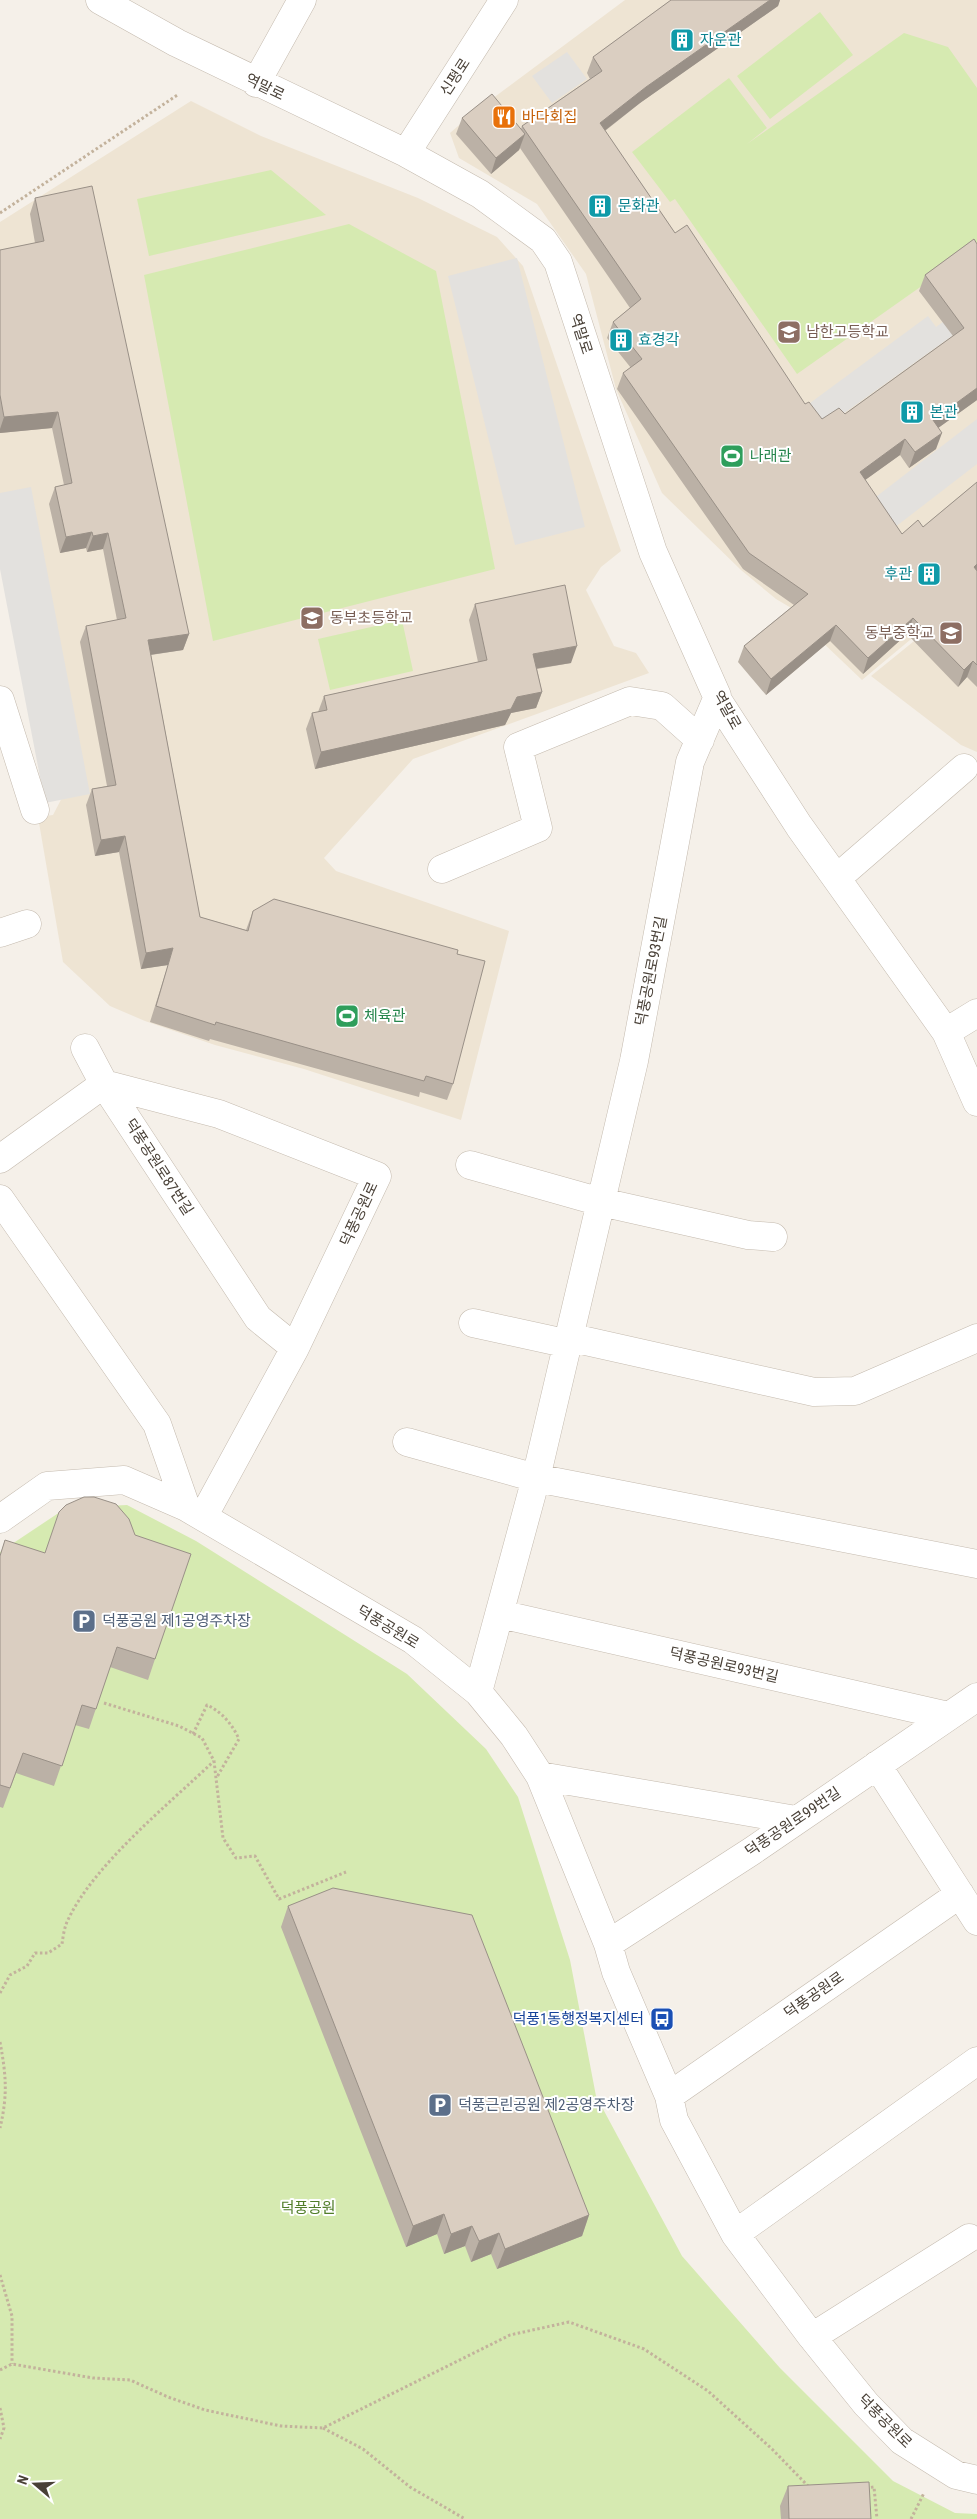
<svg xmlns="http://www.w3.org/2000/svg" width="977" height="2519" viewBox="0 0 977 2519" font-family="'Roboto Condensed','Noto Sans KR',sans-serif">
  <rect width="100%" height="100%" fill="#f5f0e9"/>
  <!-- education -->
  <path fill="#eee4d3" d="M625 0H977V584L862 680 819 639 798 612 776 599 741 570 662 493 616 389 586 274 537 204 459 158 450 133 473 113Z
    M191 101 261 136 418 198 497 237 523 266 621 551 601 567 586 590 614 646 636 653 649 673 413 759 324 858 336 871 509 931 461 1120 304 1069 215 1045 145 1021 110 1006 63 962 38 817 53 815 65 792 0 516V222Z
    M977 590V752L961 745 871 676Z"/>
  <!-- park -->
  <path fill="#d6eab1" d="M820 12 853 55 770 119 737 76Z
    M904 33 948 47 977 88V247L797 374 675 199 670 202 632 152 729 78 767 128 747 144Z
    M271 170 326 215 149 256 137 199Z
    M349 224 436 271 495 569 213 641 144 275Z
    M402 620 413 671 330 690 318 639Z
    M127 1505 196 1541 407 1674 486 1749 518 1797 570 1960 596 2096 682 2256 780 2368 893 2481 955 2513 977 2514V2519H0V1552L66 1508Z"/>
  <!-- parking -->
  <path fill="#e3e1de" d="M567 52 587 79 552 103 532 76Z
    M517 258 585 527 515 545 448 276Z
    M977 297V318L822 429 806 406 928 316 936 327Z
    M977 419V464L890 531 868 503Z
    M31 487 90 794 45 803 0 569V493Z"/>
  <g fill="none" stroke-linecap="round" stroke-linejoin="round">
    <!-- minor casing -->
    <g stroke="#c4baae" stroke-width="29">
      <path id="minor" d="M100 0 177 43 406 153 480 194 543 240 558 262 653 552 717 696V699L799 826 946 1032 977 1102
        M256 83 302 0
        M406 153 504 0
        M0 700 35 810
        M442 869 538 828 518 747 630 701 662 706 700 740
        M837 878 964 768
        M0 933 27 924
        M946 1032 977 1013
        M85 1048 104 1084 258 1318 295 1348
        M104 1084 219 1114 377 1176 295 1348 203 1517
        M0 1159 104 1084
        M470 1165 601 1202 748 1235 773 1237
        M0 1199 157 1424 186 1507
        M473 1323 560 1342 568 1337 814 1392 855 1391 977 1338
        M407 1442 536 1478 977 1564
        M0 1519 47 1486 124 1480 186 1507 413 1640 478 1692 514 1736 540 1776 608 1944 616 1972 669 2096 674 2120 735 2234 812 2337 866 2404 902 2441 956 2475 977 2480
        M500 1614 948 1716
        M478 1692 536 1478 634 1061 690 762 717 699
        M877 1765 977 1921
        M540 1776 796 1820
        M608 1944 752 1851 977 1697
        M669 2096 960 1894
        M735 2234 977 2061
        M812 2337 969 2238"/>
    </g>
    <!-- path -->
    <path stroke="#c3b29c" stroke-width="3" stroke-dasharray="2.5 2.5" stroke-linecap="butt" d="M0 213 179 94
      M104 1703 179 1726 202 1738 214 1761 223 1838 236 1858 255 1856 279 1899 346 1872
      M193 1734 207 1705C222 1712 232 1724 239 1739L217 1777
      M0 1993 10 1975 27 1966 35 1953H48L62 1944C63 1937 64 1929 67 1922 92 1866 169 1804 214 1761
      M0 2042C6 2075 8 2094 0 2128
      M0 2275 12 2316V2364
      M0 2370 12 2364 93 2378 130 2380 168 2397 205 2410 281 2426 323 2428 510 2335 569 2322 644 2349 708 2391 772 2449 808 2486
      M0 2408 4 2428 0 2439
      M323 2428 363 2449 410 2487 465 2519
      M866 2488 874 2487 877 2519
      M911 2519 924 2493"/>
    <!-- minor -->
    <use href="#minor" stroke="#fff" stroke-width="28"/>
  </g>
  <!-- wall -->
  <path fill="#bbb1a6" d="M671 0H780L778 6 640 103 605 131 675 233 805 404 822 419 845 414 953 336 919 291 925 275 974 239 977 400 938 428 936 449 909 468 900 455 865 480 902 534 923 527 977 482V687L967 677 958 687 907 634 863 674 830 641 766 695 738 662 744 646 794 605 743 569 617 389 623 373 631 368 607 338 613 322 630 308 520 148 519 150 491 174 456 134 462 118 521 129 522 126 590 79 587 73 593 57Z
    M35 198 189 634 183 650 151 655 200 917 246 930 253 911 457 954 453 1084 447 1100 420 1092 419 1097 210 1039 209 1041 150 1022 168 965 141 969 119 852 95 856 86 805 92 789 107 786 80 642 86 626 117 620 103 549 87 552 86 548 60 553 49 504 55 487 64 485 52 428 0 433V250L35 243 30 214Z
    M475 604 571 663 537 669 542 692 536 708 511 713 505 725 315 769 306 729 312 713 318 712 324 696 478 662 469 620Z
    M5 1540 155 1659 148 1680 110 1667 89 1729 75 1725 54 1786 16 1773 3 1808 0 1807V1555Z
    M288 1906 589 2215 582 2236 497 2269 491 2254 471 2262 465 2246 444 2254 437 2234 406 2247 281 1927Z
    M788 2486 871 2519H781L780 2506Z"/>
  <!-- shaded-wall -->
  <path fill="#999087" d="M770 0H780L778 6 640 103 594 139 600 123 646 87Z
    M525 134 519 150 491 174 496 158Z
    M977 388V400L927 436 933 420Z
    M58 412 52 428 0 433V429L4 417Z
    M942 433 936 449 909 468 915 452Z
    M905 439 900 455 854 488 860 472Z
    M92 532 86 548 60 553 66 537Z
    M108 533 103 549 87 552 93 536Z
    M977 564V576L974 567Z
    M913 618 907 634 863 674 868 658Z
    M836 625 830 641 766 695 771 679Z
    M189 634 183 650 142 656 148 640Z
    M577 646 571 663 527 670 533 654Z
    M973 661 967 677 958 687 964 670Z
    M542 692 536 708 511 713 505 725 315 769 321 752 517 697Z
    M125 836 119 852 95 856 101 840Z
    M173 948 168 965 141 969 146 953Z
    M444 2214 437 2234 406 2247 413 2226Z
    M589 2215 582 2236 497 2269 505 2249Z
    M472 2226 465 2246 444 2254 451 2234Z
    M499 2233 491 2254 471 2262 479 2241Z"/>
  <!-- building -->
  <path fill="#dacec1" stroke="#999087" d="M671 0H770L646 87 600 123 675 233 687 225 805 404 809 402 822 419 839 408 845 414 964 328 925 275 974 239 977 244V388L933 420 942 433 915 452 905 439 860 472 902 534 918 520 923 527 977 482V564L974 567 977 571V665L973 661 964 670 913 618 868 658 836 625 771 679 744 646 808 594 749 553 623 373 642 359 613 322 641 299 522 126 602 71 593 57Z
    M492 94 525 134 496 158 462 118Z
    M92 186 189 634 148 640 200 917 248 931 253 911 274 899 458 950 457 954 485 961 453 1084 426 1076 424 1081 216 1022 215 1025 156 1006 173 948 146 953 125 836 101 840 92 789 116 785 86 626 126 618 108 533 93 536 92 532 66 537 55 487 72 483 58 412 4 417 0 395V250L44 241 35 198Z
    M565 585 577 646 533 654 542 692 517 697 511 709 321 752 312 713 327 710 324 696 487 660 475 604Z
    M84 1497H94L116 1504 129 1519 135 1535 191 1554 155 1659 117 1647 96 1709 82 1705 62 1766 23 1753 10 1788 0 1785V1556L5 1540 45 1553 59 1512 66 1505Z
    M333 1888 472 1915 589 2215 505 2249 499 2233 479 2241 472 2226 451 2234 444 2214 413 2226 288 1906Z
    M869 2482 871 2519H789L788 2486Z"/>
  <!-- icons -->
  <defs>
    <g id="building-square" transform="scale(1.25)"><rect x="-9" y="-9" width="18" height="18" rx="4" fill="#0f9aa8" stroke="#fff"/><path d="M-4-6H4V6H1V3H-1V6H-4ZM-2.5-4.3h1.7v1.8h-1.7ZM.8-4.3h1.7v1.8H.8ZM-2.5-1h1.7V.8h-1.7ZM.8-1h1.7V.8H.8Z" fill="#fff"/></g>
    <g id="restaurant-square" transform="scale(1.25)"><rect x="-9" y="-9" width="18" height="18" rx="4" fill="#e8710a" stroke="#fff"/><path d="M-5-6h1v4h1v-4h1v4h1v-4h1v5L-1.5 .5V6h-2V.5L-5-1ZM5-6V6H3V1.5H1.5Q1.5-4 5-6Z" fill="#fff"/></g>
    <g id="school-square" transform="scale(1.25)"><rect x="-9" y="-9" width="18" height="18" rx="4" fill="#8d6e63" stroke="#fff"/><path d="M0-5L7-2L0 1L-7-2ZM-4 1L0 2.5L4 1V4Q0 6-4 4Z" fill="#fff"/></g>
    <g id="stadium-square" transform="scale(1.25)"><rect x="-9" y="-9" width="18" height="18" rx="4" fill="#2e9e5b" stroke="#fff"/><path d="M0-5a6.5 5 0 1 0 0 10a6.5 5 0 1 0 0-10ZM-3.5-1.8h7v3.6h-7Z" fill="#fff"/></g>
    <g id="parking-square" transform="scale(1.25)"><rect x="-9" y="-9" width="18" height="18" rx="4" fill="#5c6f8a" stroke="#fff"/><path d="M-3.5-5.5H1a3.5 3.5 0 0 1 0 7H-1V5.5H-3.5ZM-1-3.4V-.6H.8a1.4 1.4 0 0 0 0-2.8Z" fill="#fff"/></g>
    <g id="bus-square" transform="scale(1.25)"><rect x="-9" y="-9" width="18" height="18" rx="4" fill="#1a4fb4" stroke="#fff"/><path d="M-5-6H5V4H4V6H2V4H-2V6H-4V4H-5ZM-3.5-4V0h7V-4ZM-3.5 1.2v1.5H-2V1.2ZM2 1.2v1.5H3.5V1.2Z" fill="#fff"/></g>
  </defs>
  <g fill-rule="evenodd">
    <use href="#building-square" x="682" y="40"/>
    <use href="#restaurant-square" x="504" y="117"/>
    <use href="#building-square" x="600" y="206"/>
    <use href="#school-square" x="789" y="332"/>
    <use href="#building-square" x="621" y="340"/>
    <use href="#building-square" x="912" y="412"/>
    <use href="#stadium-square" x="732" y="456"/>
    <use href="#building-square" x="929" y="574"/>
    <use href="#school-square" x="312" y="618"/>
    <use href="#school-square" x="951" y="633"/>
    <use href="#stadium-square" x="347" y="1016"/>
    <use href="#parking-square" x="84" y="1621"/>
    <use href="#bus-square" x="662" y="2019"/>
    <use href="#parking-square" x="440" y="2105"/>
  </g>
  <g text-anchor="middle" stroke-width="4" stroke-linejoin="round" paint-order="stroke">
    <!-- culture labels -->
    <g font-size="15" fill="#0d838f" stroke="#fff" text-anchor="start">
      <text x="700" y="45">자운관</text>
      <text x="618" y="211">문화관</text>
      <text x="638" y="345">효경각</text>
      <text x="930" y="417">본관</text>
      <text x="912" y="579" text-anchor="end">후관</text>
    </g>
    <!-- street labels -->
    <g font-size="15" fill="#494037" stroke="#fff">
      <text transform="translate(455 77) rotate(-57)" y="5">신평로</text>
      <text transform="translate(265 87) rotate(26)" y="5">역말로</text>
      <text transform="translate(581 334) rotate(72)" y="5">역말로</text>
      <text transform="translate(727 710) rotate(61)" y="5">역말로</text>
      <text transform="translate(651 971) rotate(-79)" y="5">덕풍공원로93번길</text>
      <text transform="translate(159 1167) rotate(57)" y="5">덕풍공원로87번길</text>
      <text transform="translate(359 1214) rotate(-65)" y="5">덕풍공원로</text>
      <text transform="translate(388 1627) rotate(31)" y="5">덕풍공원로</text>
      <text transform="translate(724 1665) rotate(13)" y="5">덕풍공원로93번길</text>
      <text transform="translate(793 1822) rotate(-34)" y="5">덕풍공원로99번길</text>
      <text transform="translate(814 1995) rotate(-35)" y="5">덕풍공원로</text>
      <text transform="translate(885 2421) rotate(45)" y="5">덕풍공원로</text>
    </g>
    <!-- food labels -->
    <g font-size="15" fill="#c56008" stroke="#fff" text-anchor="start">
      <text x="522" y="122">바다회집</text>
    </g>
    <!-- education labels -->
    <g font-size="15" fill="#785e54" stroke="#fff" text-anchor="start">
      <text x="806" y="337">남한고등학교</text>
      <text x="330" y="623">동부초등학교</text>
      <text x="934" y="638" text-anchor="end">동부중학교</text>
    </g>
    <!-- leisure labels -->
    <g font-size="15" fill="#27864d" stroke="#fff" text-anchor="start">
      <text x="750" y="461">나래관</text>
      <text x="364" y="1021">체육관</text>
    </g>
    <!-- service labels -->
    <g font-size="15" fill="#4e5e75" stroke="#fff" text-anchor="start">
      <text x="102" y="1626">덕풍공원 제1공영주차장</text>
      <text x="458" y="2110">덕풍근린공원 제2공영주차장</text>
    </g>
    <!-- transit labels -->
    <g font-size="15" fill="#164399" stroke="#fff" text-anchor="end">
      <text x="644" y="2024">덕풍1동행정복지센터</text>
    </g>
    <!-- park labels -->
    <g font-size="15" fill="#507d28" stroke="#fff">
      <text x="308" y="2213">덕풍공원</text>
    </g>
  </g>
  <!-- north arrow -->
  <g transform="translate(35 2484) rotate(289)" stroke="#ffffff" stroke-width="4" paint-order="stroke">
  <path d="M0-4L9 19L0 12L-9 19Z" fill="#494037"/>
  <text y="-8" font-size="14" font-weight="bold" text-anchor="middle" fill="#494037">N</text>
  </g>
</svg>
